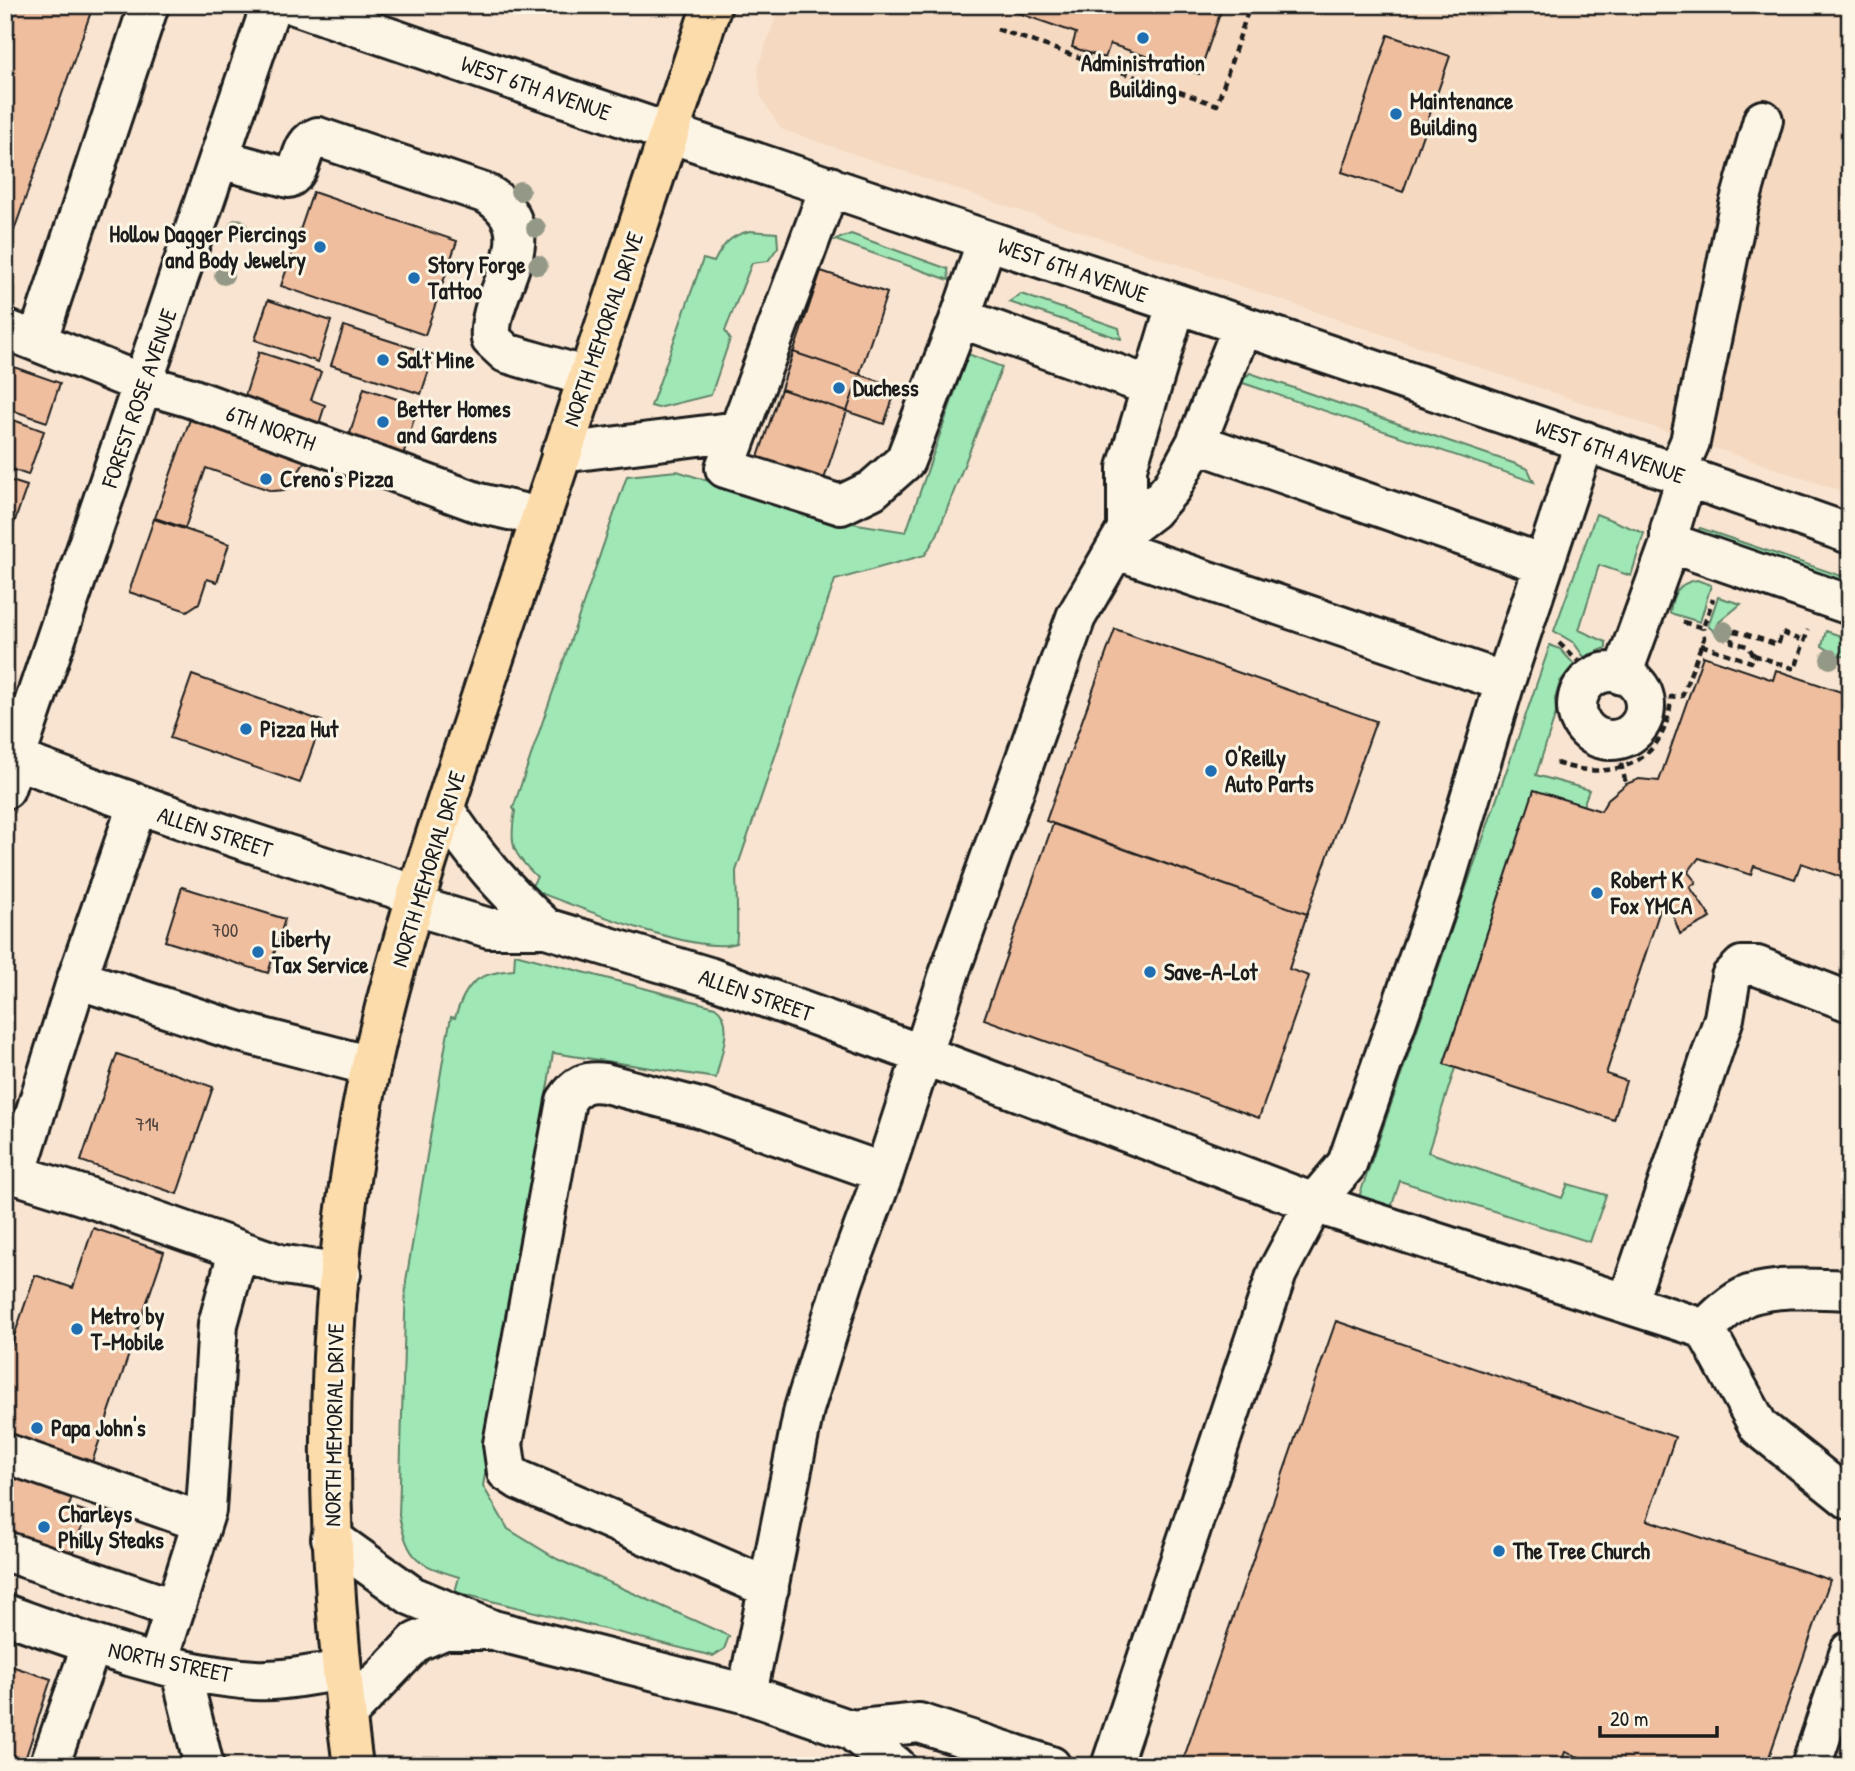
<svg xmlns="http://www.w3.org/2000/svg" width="1855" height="1771" viewBox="0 0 1855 1771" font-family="'Patrick Hand',sans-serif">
  <rect width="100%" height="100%" fill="#f8e4d0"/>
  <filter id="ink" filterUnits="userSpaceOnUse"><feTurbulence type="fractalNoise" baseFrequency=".0143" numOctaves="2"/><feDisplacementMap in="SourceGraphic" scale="14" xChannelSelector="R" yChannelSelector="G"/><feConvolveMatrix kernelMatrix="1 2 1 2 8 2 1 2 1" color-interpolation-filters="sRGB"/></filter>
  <g filter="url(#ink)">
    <!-- built -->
    <path fill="#f5d9c1" d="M780 5H1850V494L781 129 761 97 758 67Z"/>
    <!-- green -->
    <path fill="#9fe7b5" stroke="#5e8268" stroke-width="2" d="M750 231 777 233 778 247 768 261 752 263 725 331 730 339 711 395 658 408 651 406 703 259 714 262C723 244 731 235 750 231Z
      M851 234 948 269 949 280 835 240Z
      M1021 294 1119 328 1121 339 1009 302Z
      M968 354 1002 367 937 535 925 555 835 580 736 871C736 886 739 935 736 943 700 957 570 904 530 889L537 877C512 853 509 845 515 811L513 808 627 476 677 471 827 519 906 532Z
      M1250 373 1513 463 1528 469 1534 482 1240 382Z
      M1596 514 1644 533 1631 576 1599 565 1579 630 1606 642V648L1584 657 1574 643 1554 631Z
      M1700 528 1850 579V593L1695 535Z
      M1697 580 1711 585 1700 622 1670 613C1672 594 1678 583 1697 580Z
      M1718 597 1741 604 1719 622 1715 632 1708 626Z
      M1826 631 1850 639V657L1837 655 1822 646Z
      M1550 645 1560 649 1574 664 1560 682 1555 699 1556 713 1536 775 1589 790 1583 806 1534 791 1444 1063 1455 1068 1428 1152 1562 1198 1568 1184 1606 1195 1590 1242 1400 1181 1391 1208 1358 1200Z
      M515 954 715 1007C736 1021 720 1056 716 1078L553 1053 483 1486 508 1529 557 1559 729 1636 724 1649 713 1656 455 1592 459 1577C416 1564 409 1560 399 1516L406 1281 445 1048 451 1017 455 1018C466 982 477 973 514 970Z"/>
    <!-- building -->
    <path fill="#eebe9f" stroke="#1c1c1c" stroke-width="2" d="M6 5 93 6 5 256V9Z
      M995 5H1223L1199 74 1110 44 1105 58 1089 53 1072 47 1076 33Z
      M1388 35 1450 56 1403 192 1342 172Z
      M313 192 457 241 425 335 281 286Z
      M821 271 887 293 821 488 755 466Z
      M268 300 331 321 318 362 255 340Z
      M344 326 434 355 421 394 331 365Z
      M259 352 321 372 311 400 325 405 318 427 243 402Z
      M793 352 897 387 884 424 781 389Z
      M5 364 60 383 47 422 5 408Z
      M364 388 418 406 403 455 349 437Z
      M193 411 311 452 287 490 272 491 206 468 185 528 155 518Z
      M5 417 44 431 28 475 5 467Z
      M5 479 27 486 12 529 5 527Z
      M154 519 229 544 217 582 207 579 199 603 187 611 129 592Z
      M1115 629 1376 721 1307 914 1046 821Z
      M1703 656 1773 680 1776 670 1850 695V880L1801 863 1795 879 1754 866 1751 875 1699 858 1688 872 1696 882 1690 887 1711 918 1680 934 1667 899 1663 901 1606 1074 1626 1081 1614 1120 1444 1064 1534 790 1601 811 1608 799 1626 784 1639 779 1659 781Z
      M192 675 322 721 300 783 170 738Z
      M1053 824 1307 914 1289 969 1309 976 1259 1118 984 1019Z
      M182 887 285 919 268 973 165 941Z
      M117 1054 213 1087 177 1194 81 1161Z
      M93 1228 164 1252 90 1468 5 1439V1344L11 1345 35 1275 73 1288Z
      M1336 1321 1675 1437 1647 1520 1830 1580 1766 1766H1604L1565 1752 1560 1766H1181Z
      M5 1466 75 1490 69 1506 87 1512 69 1563 5 1542Z
      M5 1664 51 1679 23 1766H5Z"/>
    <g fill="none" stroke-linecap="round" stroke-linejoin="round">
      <!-- minor casing -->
      <g stroke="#1c1c1c" stroke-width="44">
        <path id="minor" d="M295 5C812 185 1334 352 1850 534
          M220 159 289 178C305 168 298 144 318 137L487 194C551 233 486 290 491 339L506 353 587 377
          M830 186 725 468 841 505 872 490 905 461 960 318
          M987 240 960 318 1150 386
          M5 329 143 384 188 397 479 503 540 517
          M38 339 149 5
          M1585 441 1505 682 1442 891 1347 1164 1314 1203 1705 1329C1717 1317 1733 1301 1749 1295 1780 1285 1818 1289 1850 1290
          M1196 443 1543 564
          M561 453 739 431
          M1676 474 1690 442 1739 205 1763 120
          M1127 529V468L1176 305
          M1670 543 1850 605
          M1117 550 1505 682
          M1577 706a34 34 0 1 1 68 0a34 34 0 1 1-68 0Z
          M1622 675 1670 543V530L1686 477
          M15 759C148 809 281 855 418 895
          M5 789 271 5
          M445 810C474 856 506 891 546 928
          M415 906 489 928H546L709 977 923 1055 1314 1203 1277 1273 1111 1766
          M77 979 240 1032 371 1066
          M5 1171 85 1196 279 1264 341 1274
          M16 1175 77 979 137 806
          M1627 1304 1724 1018 1731 977 1742 966H1757L1850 1002
          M1705 1329 1759 1427 1850 1500
          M5 1453 202 1522
          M331 1538 412 1596 493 1630 747 1694 804 1409 844 1280 884 1173 949 974 1076 617 1127 529 1152 510 1172 487 1196 443 1242 327
          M5 1551 175 1609
          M769 1588 519 1480 507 1472 503 1444 566 1101C576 1085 586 1080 605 1083L700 1108 884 1173
          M5 1614C83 1642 171 1675 255 1680 282 1682 312 1674 340 1671
          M158 1662 206 1510 218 1324 238 1252
          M180 1668 204 1766
          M747 1694 851 1730 919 1723 1051 1766
          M346 1715 416 1642 444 1630H487
          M851 1730 896 1766
          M49 1766 92 1644
          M1811 1766 1850 1651"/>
      </g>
      <!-- major casing -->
      <g stroke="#1c1c1c" stroke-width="44">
        <path id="major" d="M353 1766C322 1535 320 1294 371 1066 400 933 447 802 489 673 562 449 637 227 712 5"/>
      </g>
      <!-- path -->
      <path stroke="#1c1c1c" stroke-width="4.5" stroke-dasharray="7 5" stroke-linecap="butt" d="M997 29 1217 105 1250 5
        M1086 60 1089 53
        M1683 622 1703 628 1713 599
        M1559 643 1583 666
        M1701 645 1751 662 1754 655 1795 669 1808 630
        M1754 655 1747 646 1732 642 1736 631 1778 645 1782 633 1804 641
        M1615 740 1626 784
        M1556 763C1614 783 1667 763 1671 697L1682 696 1704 638 1703 628"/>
      <!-- minor -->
      <use href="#minor" stroke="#fcf5e5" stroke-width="38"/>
      <!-- major -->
      <use href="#major" stroke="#fddcac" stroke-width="38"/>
    </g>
    <!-- trees -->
    <g fill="#949886">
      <circle cx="520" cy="191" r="10"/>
      <circle cx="238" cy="228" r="10"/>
      <circle cx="536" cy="228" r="10"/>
      <circle cx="538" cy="265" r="10"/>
      <circle cx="224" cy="275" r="10"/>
      <circle cx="1724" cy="631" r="10"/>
      <circle cx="1830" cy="659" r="10"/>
    </g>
  </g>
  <!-- markers -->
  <g fill="#1f6fb2" stroke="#fcf5e5" stroke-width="2.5">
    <circle cx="1143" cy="38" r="7"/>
    <circle cx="1396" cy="114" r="7"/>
    <circle cx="320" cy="247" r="7"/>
    <circle cx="414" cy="278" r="7"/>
    <circle cx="383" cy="360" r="7"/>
    <circle cx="839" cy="388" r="7"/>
    <circle cx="383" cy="422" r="7"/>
    <circle cx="266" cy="479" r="7"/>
    <circle cx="246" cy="729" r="7"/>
    <circle cx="1211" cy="771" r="7"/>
    <circle cx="1597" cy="893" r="7"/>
    <circle cx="258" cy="952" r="7"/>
    <circle cx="1150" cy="972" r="7"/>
    <circle cx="77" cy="1329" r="7"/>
    <circle cx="37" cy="1428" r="7"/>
    <circle cx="44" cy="1527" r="7"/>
    <circle cx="1499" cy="1551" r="7"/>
  </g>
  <g text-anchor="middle" stroke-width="6" stroke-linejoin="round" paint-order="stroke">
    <!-- number labels -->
    <g font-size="19" fill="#50443d">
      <text x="225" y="937">700</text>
      <text x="147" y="1131">714</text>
    </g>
    <!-- poi labels -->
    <g font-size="23" font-weight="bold" fill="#1c1c1c" stroke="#fcf5e5" text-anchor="start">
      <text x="1143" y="71" text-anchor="middle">Administration<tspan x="1143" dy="26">Building</tspan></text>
      <text x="1410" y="109">Maintenance<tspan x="1410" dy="26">Building</tspan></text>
      <text x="306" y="242" text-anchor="end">Hollow Dagger Piercings<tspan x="306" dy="26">and Body Jewelry</tspan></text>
      <text x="428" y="273">Story Forge<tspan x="428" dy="26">Tattoo</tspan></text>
      <text x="397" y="368">Salt Mine</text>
      <text x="853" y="396">Duchess</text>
      <text x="397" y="417">Better Homes<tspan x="397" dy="26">and Gardens</tspan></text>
      <text x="280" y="487">Creno's Pizza</text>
      <text x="260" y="737">Pizza Hut</text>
      <text x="1225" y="766">O'Reilly<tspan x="1225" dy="26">Auto Parts</tspan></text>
      <text x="1611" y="888">Robert K<tspan x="1611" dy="26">Fox YMCA</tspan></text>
      <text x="272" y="947">Liberty<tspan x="272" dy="26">Tax Service</tspan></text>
      <text x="1164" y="980">Save-A-Lot</text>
      <text x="91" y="1324">Metro by<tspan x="91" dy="26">T-Mobile</tspan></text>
      <text x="51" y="1436">Papa John's</text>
      <text x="58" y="1522">Charleys<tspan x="58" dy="26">Philly Steaks</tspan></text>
      <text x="1513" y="1559">The Tree Church</text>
    </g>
    <!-- street labels -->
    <g font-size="23" fill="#1c1c1c" stroke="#fcf5e5">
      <text transform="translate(536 88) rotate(19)" y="8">WEST 6TH AVENUE</text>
      <text transform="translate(1073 270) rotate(19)" y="8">WEST 6TH AVENUE</text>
      <text transform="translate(603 329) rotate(-71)" y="8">NORTH MEMORIAL DRIVE</text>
      <text transform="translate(139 398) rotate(-71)" y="8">FOREST ROSE AVENUE</text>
      <text transform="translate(271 428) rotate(20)" y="8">6TH NORTH</text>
      <text transform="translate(1610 451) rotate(19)" y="8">WEST 6TH AVENUE</text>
      <text transform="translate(215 832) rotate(18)" y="8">ALLEN STREET</text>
      <text transform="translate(428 869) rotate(-73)" y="8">NORTH MEMORIAL DRIVE</text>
      <text transform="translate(756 995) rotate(19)" y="8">ALLEN STREET</text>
      <text transform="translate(334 1425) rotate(-89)" y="8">NORTH MEMORIAL DRIVE</text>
      <text transform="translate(170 1662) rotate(12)" y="8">NORTH STREET</text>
    </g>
  </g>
  <!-- margin -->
  <rect width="1855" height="1771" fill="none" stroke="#fcf5e5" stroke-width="28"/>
  <rect x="14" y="14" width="1827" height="1743" fill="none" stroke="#1c1c1c" stroke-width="2.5" filter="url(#ink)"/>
  <!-- scale -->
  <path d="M1600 1726v10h117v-10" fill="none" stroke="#1c1c1c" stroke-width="3.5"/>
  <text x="1610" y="1726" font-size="21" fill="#1c1c1c" stroke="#fcf5e5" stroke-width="5" paint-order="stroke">20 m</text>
</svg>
